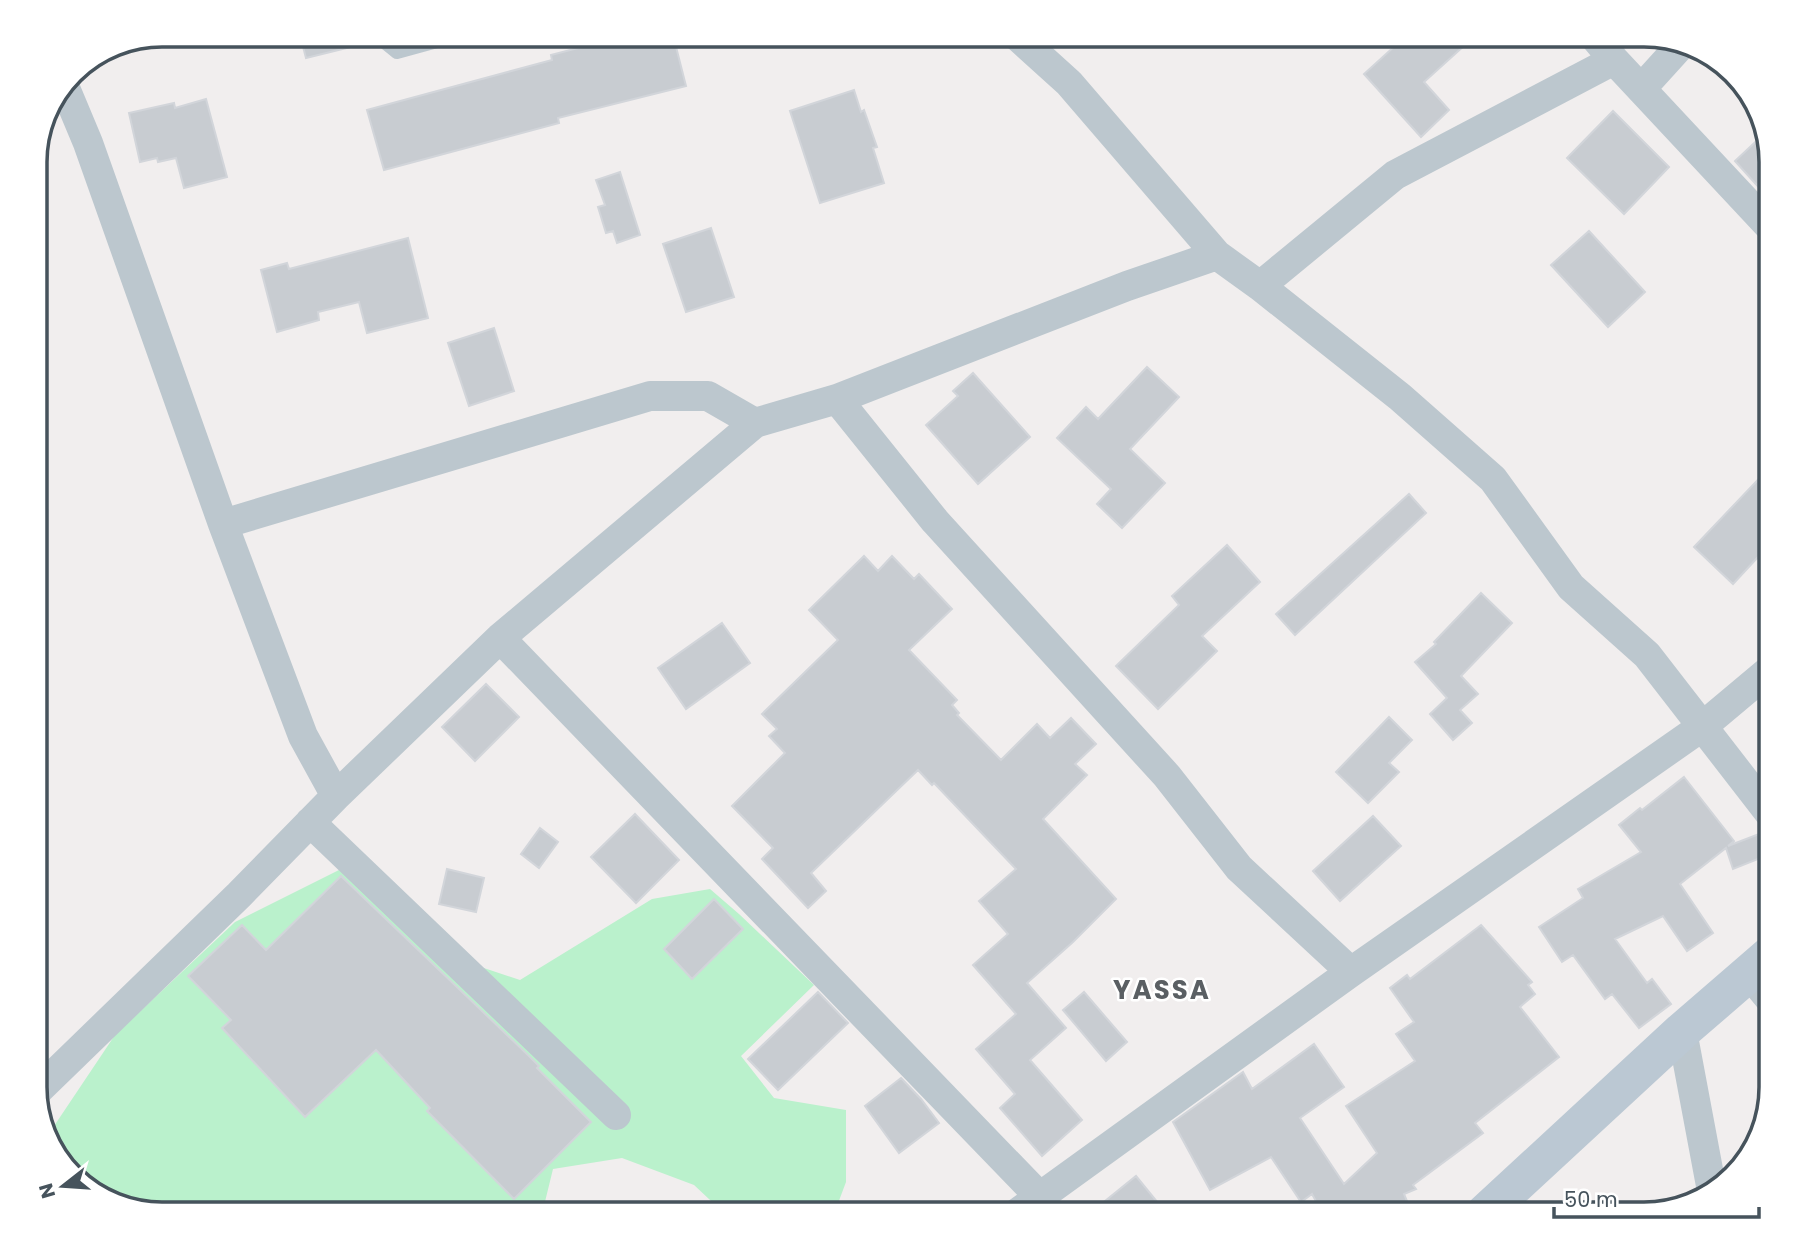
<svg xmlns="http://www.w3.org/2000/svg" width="1806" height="1249" viewBox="0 0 1806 1249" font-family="Poppins,sans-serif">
  <rect width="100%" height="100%" fill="#f1eeee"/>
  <!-- green -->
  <path fill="#baf1cc" d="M349 865 454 958 520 980 652 899 710 889 739 914 814 985 741 1056 774 1098 846 1110V1182L834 1214H725L694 1185 622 1158 553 1169 542 1214H163L91 1192 52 1150 48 1135 115 1035 235 922Z"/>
  <!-- building -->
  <path fill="#c8ccd1" stroke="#d2d5da" stroke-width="2" d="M300 35H366L367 43 306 58Z
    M628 35H673L686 86 558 118 559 123 384 170 367 110 552 60 551 55Z
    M1407 35H1476L1424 82 1449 110 1421 137 1364 74Z
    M854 90 861 112 864 110 877 147 873 148 884 183 820 203 790 111Z
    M206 99 227 177 184 188 176 158 158 162 157 158 140 162 129 113 174 103 175 108Z
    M1613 111 1669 167 1624 214 1567 158Z
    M1764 134 1771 162V201L1735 161Z
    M620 172 640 235 617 243 613 231 606 233 598 207 605 205 596 180Z
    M711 228 734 297 686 312 663 244Z
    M1589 231 1645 292 1608 327 1551 265Z
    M408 238 428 318 367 333 359 302 318 312 319 320 277 332 261 270 287 263 289 269Z
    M494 328 514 391 469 406 448 343Z
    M1147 367 1179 397 1130 449 1165 483 1122 528 1097 504 1111 489 1057 438 1086 407 1098 419Z
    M973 373 1030 437 978 484 926 425 958 396 953 391Z
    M1771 466V543L1733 584 1694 547Z
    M1409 494 1426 513 1295 635 1276 614Z
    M1227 545 1260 582 1202 636 1217 651 1158 709 1116 666 1179 605 1172 596Z
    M864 556 878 571 892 556 914 579 919 574 952 609 909 650 957 700 952 705 959 713 957 715 1001 760 1037 724 1050 738 1071 718 1096 744 1075 764 1087 775 1043 819 1116 899 1073 942 1027 983 1066 1028 1030 1060 1082 1120 1042 1156 1000 1108 1015 1094 976 1049 1016 1014 973 965 1008 934 979 901 1016 869 934 783 932 785 918 770 811 873 826 891 808 908 762 859 773 848 732 806 785 753 769 736 777 729 762 714 838 640 809 610Z
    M1481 593 1512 623 1461 676 1478 694 1460 710 1472 723 1453 740 1430 714 1447 698 1415 662 1436 644 1434 642Z
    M722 623 750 663 686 709 658 668Z
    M486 684 519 717 475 761 442 727Z
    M1389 717 1412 740 1389 763 1399 772 1368 803 1336 772Z
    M1684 777 1734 841 1728 846 1759 834 1768 855 1733 869 1726 848 1680 884 1713 933 1687 951 1663 916 1615 939 1647 983 1652 979 1671 1004 1639 1028 1612 994 1605 999 1573 955 1562 962 1539 927 1583 898 1578 889 1641 852 1619 825 1640 808 1642 810Z
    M635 814 679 860 636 903 591 857Z
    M1373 816 1401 846 1340 901 1313 871Z
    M540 828 558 842 539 868 521 854Z
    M447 869 484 878 476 912 439 904Z
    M341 876 529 1056 539 1066 537 1068 591 1122 514 1199 427 1111 430 1108 376 1050 305 1117 222 1028 231 1020 188 976 242 925 266 950Z
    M714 899 743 929 692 979 664 949Z
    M1481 925 1532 982 1528 985 1535 994 1520 1007 1559 1057 1475 1123 1483 1133 1413 1185 1416 1189 1404 1194 1409 1206 1390 1214H1323L1312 1194 1301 1202 1271 1157 1210 1190 1173 1122 1243 1072 1252 1089 1314 1044 1344 1087 1300 1118 1344 1184 1377 1153 1346 1106 1415 1061 1396 1034 1414 1022 1390 988 1407 975 1410 979Z
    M818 992 848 1023 778 1090 748 1059Z
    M1084 992 1127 1042 1106 1061 1063 1010Z
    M901 1078 921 1099 939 1123 899 1153 865 1106Z
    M1136 1176 1167 1214H1089Z"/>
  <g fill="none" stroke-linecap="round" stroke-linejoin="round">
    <!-- lane -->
    <path stroke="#bcc7ce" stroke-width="14" d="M376 35 397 52 459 35
      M1744 980 1771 1013"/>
    <!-- street -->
    <path stroke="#bcc7ce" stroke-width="30" d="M1016 35 1069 83 1217 255 1260 286 1400 397 1493 479 1571 587 1647 655 1771 815
      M1593 35 1614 60 1771 228
      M65 88 88 143 223 524 303 736 336 796
      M1641 89 1680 46
      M1260 286 1395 175 1614 60
      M837 399 1127 286 1217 255
      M223 524 650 396H708L755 423
      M500 638 1040 1197
      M310 822 616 1115
      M1682 1031 1712 1191
      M35 1093 239 895 336 796 500 638 755 423 837 399 935 521 1167 776 1239 868 1351 972
      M1016 1214 1351 972 1703 726 1771 669"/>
    <!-- secondary -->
    <path stroke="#bbc8d3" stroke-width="38" d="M1484 1214 1682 1031 1771 954"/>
  </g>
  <g text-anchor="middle" stroke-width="5" stroke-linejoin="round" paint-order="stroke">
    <!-- district labels -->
    <g font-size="26" font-weight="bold" letter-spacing="2" fill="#5a5f63" stroke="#fff">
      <text x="1162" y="999">YASSA</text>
    </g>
  </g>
  <!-- crop -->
  <path d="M0 0H1806V1249H0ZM162 47H1644A115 115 0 0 1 1759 162V1087A115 115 0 0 1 1644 1202H162A115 115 0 0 1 47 1087V162A115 115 0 0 1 162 47Z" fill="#fff" fill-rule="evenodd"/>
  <path fill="none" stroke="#46535c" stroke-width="3.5" d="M162 47H1644A115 115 0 0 1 1759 162V1087A115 115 0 0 1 1644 1202H162A115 115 0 0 1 47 1087V162A115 115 0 0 1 162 47Z"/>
  <!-- north arrow -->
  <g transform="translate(63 1186) rotate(253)" stroke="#ffffff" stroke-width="5" paint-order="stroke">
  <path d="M0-5L12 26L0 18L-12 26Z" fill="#46535c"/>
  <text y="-10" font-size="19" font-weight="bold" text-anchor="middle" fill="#46535c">N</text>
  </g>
  <!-- scale -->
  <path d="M1554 1207v10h205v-10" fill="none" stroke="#46535c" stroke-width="3.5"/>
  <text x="1564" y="1207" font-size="21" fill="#46535c" stroke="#ffffff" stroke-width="5" paint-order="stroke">50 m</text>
</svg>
